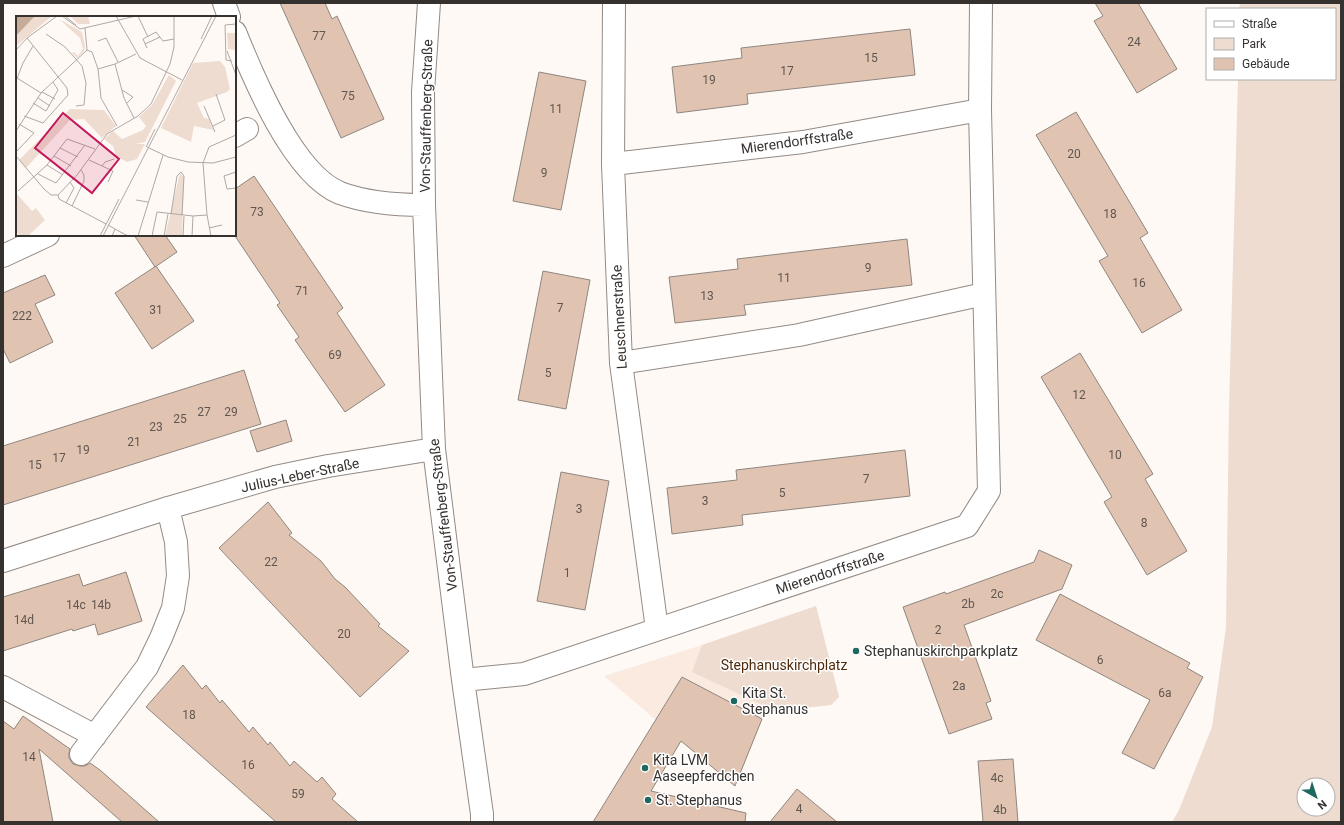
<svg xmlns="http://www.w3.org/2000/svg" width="1344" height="825" viewBox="0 0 1344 825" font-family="Roboto,sans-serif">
  <rect width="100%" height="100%" fill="#fff9f5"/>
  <!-- built -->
  <path fill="#fbeadf" d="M816 606 839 697 831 705 776 711H769L762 719 735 787 604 676 702 645Z"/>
  <!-- green -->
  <path fill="#eedcd1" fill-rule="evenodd" d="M1240 3H1341V822H1172L1179 810 1212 727 1226 627 1229 407 1238 79H1335V9H1239ZM1304 785H1328V809H1304Z
    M816 606 839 697 831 705 776 711 692 672 702 645Z"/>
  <!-- building -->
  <path fill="#e0c4b1" stroke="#8f8680" d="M280 3H325L332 19 337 16 384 119 341 138Z
    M1095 3H1138L1177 69 1137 93 1094 21 1103 16Z
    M910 29 915 75 747 94 748 104 677 113 672 67 742 58 741 48Z
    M539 72 586 81 561 210 513 201Z
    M1076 112 1148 233 1140 238 1182 310 1142 333 1099 261 1108 256 1036 135Z
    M254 176 343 308 337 313 385 385 345 412 295 340 299 337 277 305 280 303 235 236V189Z
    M134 235H165L177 252 155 267Z
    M907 239 912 285 744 305 746 315 675 323 669 277 738 269 737 259Z
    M156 266 194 321 152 349 115 293Z
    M543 271 590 280 566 409 518 400Z
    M45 275 55 295 35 304 53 342 10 363 3 349V293Z
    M1080 353 1153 474 1145 479 1187 551 1147 575 1104 502 1112 497 1041 377Z
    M244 370 261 424 3 505V446Z
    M286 420 292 441 257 452 250 431Z
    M905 450 910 496 742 515 743 525 672 534 667 488 737 480 736 470Z
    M561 472 609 481 585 610 537 601Z
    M268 502 292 533 289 535 321 561 335 579 345 587 380 624 378 626 409 651 360 697 219 548Z
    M1039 550 1072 565 1062 589 964 625 991 701 986 703 992 719 949 734 903 607 945 592 946 594 1034 562Z
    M126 572 142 621 98 635 95 624 73 631 72 629 3 651V597L79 574 83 586Z
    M1060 594 1190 663 1187 668 1203 677 1154 769 1122 753 1150 700 1036 640Z
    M183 665 202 689 206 685 220 703 222 700 249 732 253 727 268 745 270 742 290 766 294 761 317 782 322 777 336 794 332 799 358 822H276L146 707Z
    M682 677 762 719 735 786 681 741 651 791 746 813 745 822H593Z
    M23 716 70 749 69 753V758L73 764 80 766H85L90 763 100 770 159 822H122L39 749 53 822H3V721L14 729Z
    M1013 759 1018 822H983L978 761Z
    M797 789 837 822H770Z"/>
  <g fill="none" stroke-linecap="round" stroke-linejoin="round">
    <!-- minor casing -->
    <g stroke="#938a84" stroke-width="24">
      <path id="minor" d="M224 3 229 17
        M429 3 423 92 424 205 434 449 463 680 482 814V822
        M614 3 613 164 621 363 657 629
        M235 32C253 77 293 174 340 193 367 203 396 205 424 205
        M235 136 247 129
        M613 164 803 142 980 110
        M3 256 48 235
        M621 363 799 335 984 294
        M3 561 168 508 275 477 328 466 434 449
        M463 680 524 674 967 526 989 491 980 110 981 3
        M3 687 95 736
        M81 754 147 667 161 638 173 608 178 576 176 542 168 508"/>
    </g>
    <!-- minor -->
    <use href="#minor" stroke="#fff" stroke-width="22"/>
  </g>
  <!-- markers -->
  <g fill="#1f6860" stroke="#fff" stroke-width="1.5">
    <circle cx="856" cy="651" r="4"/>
    <circle cx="734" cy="701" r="4"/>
    <circle cx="645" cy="768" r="4"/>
    <circle cx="648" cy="800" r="4"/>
  </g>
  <g text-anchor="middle" stroke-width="3" stroke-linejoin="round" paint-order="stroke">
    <!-- number labels -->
    <g font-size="12" fill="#605650">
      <text x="319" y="40">77</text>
      <text x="1134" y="46">24</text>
      <text x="871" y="62">15</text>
      <text x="787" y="75">17</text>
      <text x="709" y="84">19</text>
      <text x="348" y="100">75</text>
      <text x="556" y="113">11</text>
      <text x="1074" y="158">20</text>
      <text x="544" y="177">9</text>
      <text x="257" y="216">73</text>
      <text x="1110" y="218">18</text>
      <text x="868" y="272">9</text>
      <text x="784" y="282">11</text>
      <text x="1139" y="287">16</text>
      <text x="302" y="295">71</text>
      <text x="707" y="300">13</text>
      <text x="560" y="312">7</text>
      <text x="156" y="314">31</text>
      <text x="22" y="320">222</text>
      <text x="335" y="359">69</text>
      <text x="548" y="377">5</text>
      <text x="1079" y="399">12</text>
      <text x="204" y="416">27</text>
      <text x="231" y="416">29</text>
      <text x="180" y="423">25</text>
      <text x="156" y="431">23</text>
      <text x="134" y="446">21</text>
      <text x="83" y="454">19</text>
      <text x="1115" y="459">10</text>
      <text x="59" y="462">17</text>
      <text x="35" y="469">15</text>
      <text x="866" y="483">7</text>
      <text x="782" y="497">5</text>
      <text x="705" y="505">3</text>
      <text x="579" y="513">3</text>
      <text x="1144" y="527">8</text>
      <text x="271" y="566">22</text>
      <text x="567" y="577">1</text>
      <text x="997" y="598">2c</text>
      <text x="968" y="608">2b</text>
      <text x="76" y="609">14c</text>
      <text x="101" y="609">14b</text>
      <text x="24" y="624">14d</text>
      <text x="938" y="634">2</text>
      <text x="344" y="638">20</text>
      <text x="1100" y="664">6</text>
      <text x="959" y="690">2a</text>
      <text x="1165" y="697">6a</text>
      <text x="189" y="719">18</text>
      <text x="29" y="761">14</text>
      <text x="248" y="769">16</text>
      <text x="997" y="782">4c</text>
      <text x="298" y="798">59</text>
      <text x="799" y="813">4</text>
      <text x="1000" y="814">4b</text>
    </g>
    <!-- street labels -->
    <g font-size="14" fill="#35312f" stroke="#fff">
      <text transform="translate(426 116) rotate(-89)" y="5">Von-Stauffenberg-Straße</text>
      <text transform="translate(797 141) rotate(-8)" y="5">Mierendorffstraße</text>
      <text transform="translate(619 317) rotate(-93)" y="5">Leuschnerstraße</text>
      <text transform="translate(300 475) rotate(-12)" y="5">Julius-Leber-Straße</text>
      <text transform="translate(443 515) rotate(-97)" y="5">Von-Stauffenberg-Straße</text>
      <text transform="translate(830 572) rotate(-18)" y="5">Mierendorffstraße</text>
    </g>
    <!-- poi labels -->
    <g font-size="14" fill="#35312f" stroke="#fff" text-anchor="start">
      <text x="864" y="656">Stephanuskirchparkplatz</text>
      <text x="742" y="698">Kita St.<tspan x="742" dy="16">Stephanus</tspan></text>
      <text x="653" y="765">Kita LVM<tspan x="653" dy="16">Aaseepferdchen</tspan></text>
      <text x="656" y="805">St. Stephanus</text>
    </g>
    <!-- park labels -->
    <g font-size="14" fill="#4f2a09" stroke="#fff">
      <text x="784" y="670">Stephanuskirchplatz</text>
    </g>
  </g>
  <!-- overview -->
  <g transform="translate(16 16)">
    <rect width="220" height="220" fill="#fff9f5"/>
    <path d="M19 0H36L0 30V20ZM54 0H72L74 8H62ZM43 3 66 16 69 30 68 35 61 42 56 37 58 36 62 40 67 33 64 22ZM211 17H220V34L212 33ZM204 45 209 51 214 73 211 76 181 87 188 102 193 103 197 114 178 110 175 126 145 112 177 47ZM153 59 160 65 129 126 119 128H129L121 143 111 146 100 140 97 130 88 123 97 115 106 123 127 114 130 110 123 101 136 89ZM54 93 88 94 100 110 86 122 68 103 54 104 10 152 3 144ZM164 157 168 161 166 220H149ZM1 178 16 195 20 192 29 204 12 220H4L0 215Z" fill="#eedcd1"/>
    <path d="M0 0H19L0 20Z" fill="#c7ab99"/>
    <path fill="none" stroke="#c7ab99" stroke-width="2" d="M0 11 11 0"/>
    <path fill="none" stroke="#aea9a6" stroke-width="1" d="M46 0 64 13 120 0M49 0 60 9M100 0 124 42 166 64M122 0 132 21M69 12 71 34 76 36 82 53 85 82 101 110M30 18 49 31 66 50 70 67 68 89 60 90M185 23 196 0M82 25 90 22 102 46M129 28 144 21M131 32 127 23 140 16 147 25 158 23M0 34 11 22 41 0M211 35 220 59M216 45 210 44 209 9 220 8M99 48 108 82 118 102M82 53 99 48 120 38M1 62 25 77M0 65 7 47 17 30M106 74 117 81 111 87M26 76 39 83M22 82 34 90M17 87 30 95 42 74 37 66M188 90 199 116M8 100 27 107 52 79 51 72 11 22M197 110 209 104 200 78M0 115 25 77 71 34M130 131 139 113M131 131 152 141 172 146 197 147 220 141M44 132 62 141M0 136 18 117 3 108M0 140 28 173 35 179H42M38 140 55 150M73 144 97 155 92 166M31 149 47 159M86 150 89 146 98 143M220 156 208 160 211 173 220 172M22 158 40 167 69 129M2 175 31 149 51 123 79 133M42 179 61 159 91 118 122 100 135 88 154 48 158 31V0M42 179 43 183 90 208M120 184 132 186M50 187 58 172 54 166M56 190 68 165V159L65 154M155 198 161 160 165 156 168 160 166 199M92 209 99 213 96 220M193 212 206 209M99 213 112 220M84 220 103 183M87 220 200 0M122 220 147 139M136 220 141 196 177 200M148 220 152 198M167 220 168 200M176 220 177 200 191 199M195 220 191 199 187 147 193 131 220 119"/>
    <path fill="#c2185b" fill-opacity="0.15" stroke="#c2185b" stroke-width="2" d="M47 97 103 143 76 177 19 132Z"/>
    <rect width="220" height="220" fill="none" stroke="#35312f" stroke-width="2"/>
  </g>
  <!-- border -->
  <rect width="1344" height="825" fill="none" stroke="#35312f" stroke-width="8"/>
  <!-- legend -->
  <rect x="1206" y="8" width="130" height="72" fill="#ffffff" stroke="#aeadac"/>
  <rect x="1214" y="21" width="20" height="6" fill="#ffffff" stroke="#aeadac"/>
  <text x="1242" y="28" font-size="12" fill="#35312f">Straße</text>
  <rect x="1214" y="38" width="20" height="12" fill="#eedcd1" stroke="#aeadac"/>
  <text x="1242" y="48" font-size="12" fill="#35312f">Park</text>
  <rect x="1214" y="58" width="20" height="12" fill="#e0c4b1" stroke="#aeadac"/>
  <text x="1242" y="68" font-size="12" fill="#35312f">Gebäude</text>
  <!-- north arrow -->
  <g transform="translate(1316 797) rotate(141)"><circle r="19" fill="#ffffff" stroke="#aeadac"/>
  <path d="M0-3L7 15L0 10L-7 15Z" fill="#1f6860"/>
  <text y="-6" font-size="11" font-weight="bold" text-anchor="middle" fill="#35312f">N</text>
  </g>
</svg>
